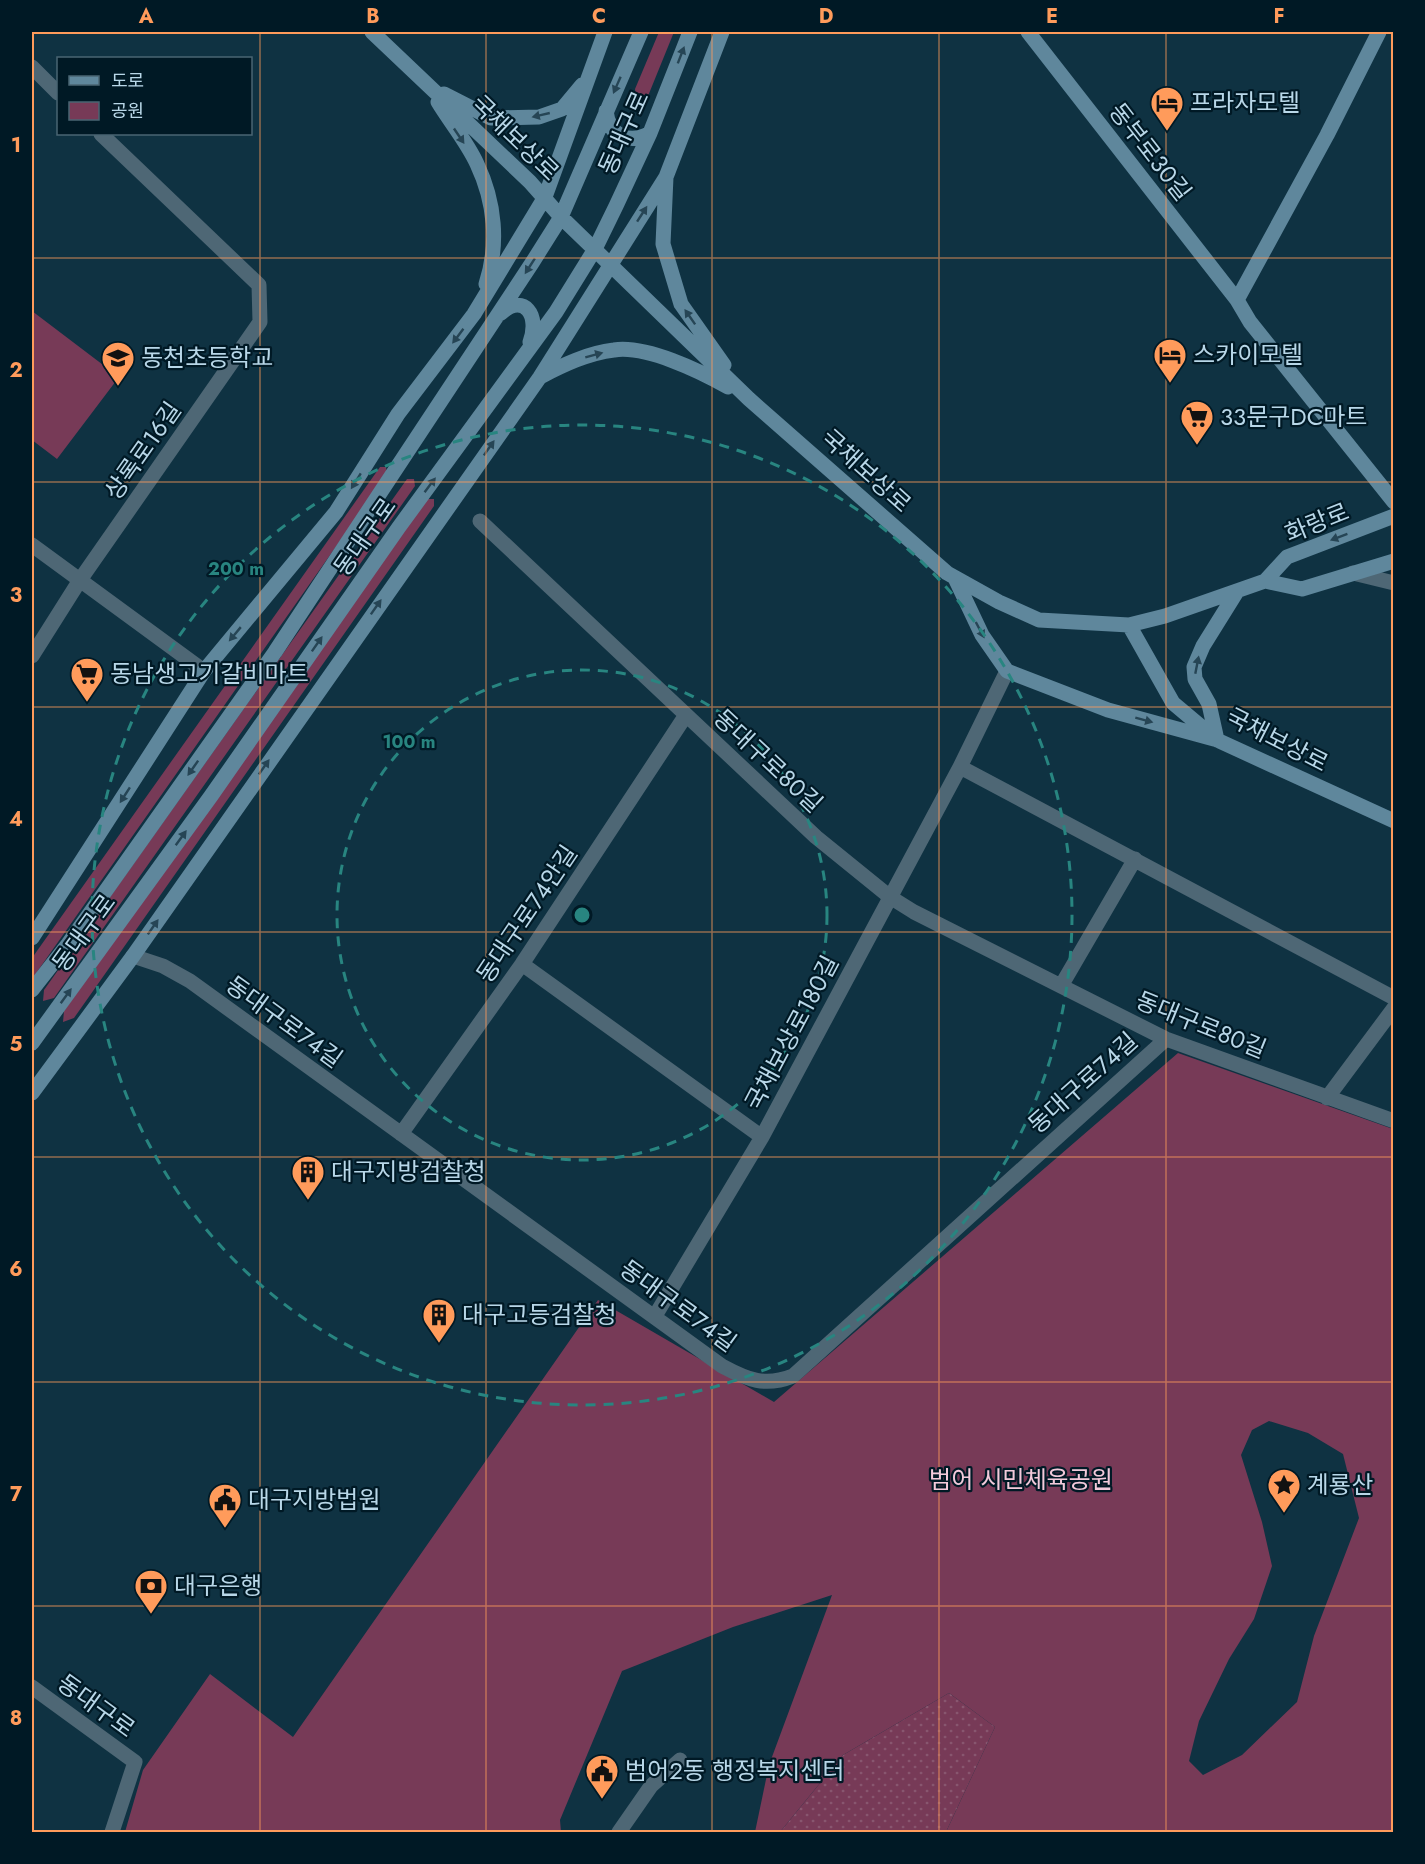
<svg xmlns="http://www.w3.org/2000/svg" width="1425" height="1864" viewBox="0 0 1425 1864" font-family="Jost,'Noto Sans KR',sans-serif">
  <defs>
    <pattern id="grass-dots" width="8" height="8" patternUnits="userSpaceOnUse" patternTransform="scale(1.5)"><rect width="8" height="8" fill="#773a57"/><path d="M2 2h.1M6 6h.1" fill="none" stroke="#88566f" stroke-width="1.8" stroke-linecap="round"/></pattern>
  </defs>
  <rect width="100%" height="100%" fill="#0f3242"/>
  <!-- grass -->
  <path fill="url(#grass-dots)" d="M949 1693 995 1727 946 1832H780L843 1755Z"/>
  <!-- green -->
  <path fill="#773a57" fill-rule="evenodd" d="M659 32H674L648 96 642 100 636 97 635 89Z
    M32 311 119 377 57 459 32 440Z
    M380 467H386L387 474 32 979V958Z
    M407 479H414L415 486 54 998 43 1001 44 990Z
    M427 499H434V506L74 1018 63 1022 64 1011Z
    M1178 1053 1393 1129V1832H946L995 1727 949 1693 843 1755 780 1832H755L769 1765 832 1595 733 1627 622 1671 560 1820 561 1832H125L143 1770 210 1674 293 1737 598 1300 774 1402ZM1269 1421 1308 1433 1343 1454 1359 1518 1314 1636 1297 1702 1242 1755 1203 1775 1189 1761 1199 1721 1229 1659 1254 1619 1272 1566 1262 1522 1241 1455 1252 1430Z"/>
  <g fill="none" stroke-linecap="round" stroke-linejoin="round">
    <!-- street -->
    <path stroke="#4e6775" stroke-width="15" d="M32 67 58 93
      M480 521 816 837 890 897 914 912 1166 1039 1394 1121
      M32 545 204 671
      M1353 573 1394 583
      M32 656 80 580 260 322 259 285 101 134
      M960 767 1394 998
      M133 956 163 966 190 981 722 1366C748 1380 765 1387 793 1376L1166 1039
      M522 964 762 1137
      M1061 986 1135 859
      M1327 1098 1394 1008
      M401 1134 522 964 686 715
      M655 1316 762 1137 960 767 1007 671
      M32 1687 135 1762 112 1832
      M619 1832 651 1786 680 1760"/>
    <!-- secondary -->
    <path stroke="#5f879c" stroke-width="15" d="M372 32 530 182 561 217 749 399 947 573 999 602 1039 620 1129 625 1165 616 1265 581 1287 557 1394 516
      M1028 32 1237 300 1250 322 1394 502
      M444 94 491 118 539 117 562 109 582 85
      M438 102C450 122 467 142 477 164 495 202 499 244 486 284
      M606 111C609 136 629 145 650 133
      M666 177 663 244 681 304 724 365
      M1237 300 1327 135 1379 32
      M501 313C524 293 540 315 530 342
      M540 377C563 365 588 353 614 350 646 345 700 371 728 387
      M955 578 982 635 1007 671 1108 710 1214 739
      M1265 581 1302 589 1394 561
      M1129 625 1173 703 1217 740 1394 821
      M1217 740 1209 704 1195 679 1194 667 1203 646 1236 593
      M32 938 204 671 336 512 398 414 474 314 545 197 605 32
      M32 990 68 944 275 652 532 263 561 217 641 32
      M32 1043 211 796 399 527 556 312 595 249 616 206 650 133 690 32
      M32 1093 133 956 540 377 666 177 722 32"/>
  </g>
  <!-- one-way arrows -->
  <defs><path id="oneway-solid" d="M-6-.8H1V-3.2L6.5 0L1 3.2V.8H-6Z" transform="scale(1.5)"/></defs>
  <g fill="#264555">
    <use href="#oneway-solid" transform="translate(681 55) rotate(-69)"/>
    <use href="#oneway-solid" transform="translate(617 85) rotate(114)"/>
    <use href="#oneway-solid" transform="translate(541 115) rotate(167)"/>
    <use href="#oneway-solid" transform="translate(459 136) rotate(56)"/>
    <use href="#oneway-solid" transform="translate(642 214) rotate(-57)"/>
    <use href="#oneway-solid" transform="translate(530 266) rotate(123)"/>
    <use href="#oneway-solid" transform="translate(690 317) rotate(-125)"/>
    <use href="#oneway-solid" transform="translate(458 336) rotate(127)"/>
    <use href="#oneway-solid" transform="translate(594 355) rotate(-15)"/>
    <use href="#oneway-solid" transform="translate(489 448) rotate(-55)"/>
    <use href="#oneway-solid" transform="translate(356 481) rotate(122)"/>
    <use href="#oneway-solid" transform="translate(430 485) rotate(-53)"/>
    <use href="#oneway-solid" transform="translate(1339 537) rotate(159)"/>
    <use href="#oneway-solid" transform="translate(376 607) rotate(-55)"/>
    <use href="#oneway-solid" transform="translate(980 630) rotate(62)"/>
    <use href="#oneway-solid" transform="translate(235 634) rotate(130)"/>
    <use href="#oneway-solid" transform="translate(317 644) rotate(-55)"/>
    <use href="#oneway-solid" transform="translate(1197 665) rotate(-79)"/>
    <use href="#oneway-solid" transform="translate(1144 720) rotate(15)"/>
    <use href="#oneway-solid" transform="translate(264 767) rotate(-55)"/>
    <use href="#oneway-solid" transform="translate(193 768) rotate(125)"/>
    <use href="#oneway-solid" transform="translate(125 795) rotate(123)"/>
    <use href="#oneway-solid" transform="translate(181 838) rotate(-54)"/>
    <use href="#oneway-solid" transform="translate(153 927) rotate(-55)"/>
    <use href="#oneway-solid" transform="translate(66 996) rotate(-54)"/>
  </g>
  <!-- grid -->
  <path fill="none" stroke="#ff9b5b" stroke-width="1.5" stroke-opacity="0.55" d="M260 32V1832M486 32V1832M712 32V1832M939 32V1832M1166 32V1832M32 258H1394M32 482H1394M32 707H1394M32 932H1394M32 1157H1394M32 1382H1394M32 1606H1394"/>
  <!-- distance rings -->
  <g fill="none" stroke="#288580" stroke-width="3" stroke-dasharray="10 8">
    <circle cx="582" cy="915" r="245"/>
    <circle cx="582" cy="915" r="490"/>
  </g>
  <!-- icons -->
  <defs>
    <g id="hotel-pin" transform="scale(1.725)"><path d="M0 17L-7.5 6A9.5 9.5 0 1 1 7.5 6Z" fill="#ff9b5b" stroke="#001925"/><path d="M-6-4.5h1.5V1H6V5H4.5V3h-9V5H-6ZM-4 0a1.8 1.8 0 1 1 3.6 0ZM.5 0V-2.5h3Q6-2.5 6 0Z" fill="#111"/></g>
    <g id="school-pin" transform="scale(1.725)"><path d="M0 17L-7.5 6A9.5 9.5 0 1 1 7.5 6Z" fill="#ff9b5b" stroke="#001925"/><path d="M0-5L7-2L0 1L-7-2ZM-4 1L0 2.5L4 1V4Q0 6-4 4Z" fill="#111"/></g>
    <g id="supermarket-pin" transform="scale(1.725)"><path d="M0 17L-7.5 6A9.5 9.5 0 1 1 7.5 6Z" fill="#ff9b5b" stroke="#001925"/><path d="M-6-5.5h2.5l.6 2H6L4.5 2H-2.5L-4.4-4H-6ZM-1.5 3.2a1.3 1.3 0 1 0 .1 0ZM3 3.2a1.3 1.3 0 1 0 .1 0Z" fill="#111"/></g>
    <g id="building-pin" transform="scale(1.725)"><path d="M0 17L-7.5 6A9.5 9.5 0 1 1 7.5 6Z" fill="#ff9b5b" stroke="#001925"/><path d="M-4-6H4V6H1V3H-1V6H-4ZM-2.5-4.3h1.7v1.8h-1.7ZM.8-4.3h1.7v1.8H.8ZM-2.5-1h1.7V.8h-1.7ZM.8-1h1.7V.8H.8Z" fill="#111"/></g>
    <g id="sight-pin" transform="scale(1.725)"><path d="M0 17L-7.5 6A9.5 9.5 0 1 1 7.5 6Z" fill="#ff9b5b" stroke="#001925"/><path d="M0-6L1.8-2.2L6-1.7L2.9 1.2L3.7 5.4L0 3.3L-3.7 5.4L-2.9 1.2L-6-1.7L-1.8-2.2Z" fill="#111"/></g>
    <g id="civic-pin" transform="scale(1.725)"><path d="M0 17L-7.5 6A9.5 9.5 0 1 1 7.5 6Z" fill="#ff9b5b" stroke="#001925"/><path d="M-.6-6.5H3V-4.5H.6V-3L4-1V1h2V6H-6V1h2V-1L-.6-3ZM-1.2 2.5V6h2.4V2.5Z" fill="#111"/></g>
    <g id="bank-pin" transform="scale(1.725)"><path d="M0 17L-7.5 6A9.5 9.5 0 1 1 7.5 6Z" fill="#ff9b5b" stroke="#001925"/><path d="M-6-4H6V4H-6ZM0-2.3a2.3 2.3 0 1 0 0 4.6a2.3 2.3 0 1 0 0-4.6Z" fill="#111"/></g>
  </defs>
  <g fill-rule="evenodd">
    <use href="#hotel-pin" x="1167" y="103"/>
    <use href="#hotel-pin" x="1170" y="355"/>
    <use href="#school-pin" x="118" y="358"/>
    <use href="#supermarket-pin" x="1197" y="417"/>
    <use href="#supermarket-pin" x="87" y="674"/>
    <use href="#building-pin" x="308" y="1172"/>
    <use href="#building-pin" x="439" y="1315"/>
    <use href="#sight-pin" x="1284" y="1485"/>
    <use href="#civic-pin" x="225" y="1500"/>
    <use href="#bank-pin" x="151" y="1586"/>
    <use href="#civic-pin" x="602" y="1771"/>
  </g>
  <g text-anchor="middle" stroke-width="4.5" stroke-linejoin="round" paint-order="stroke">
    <!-- poi labels -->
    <g font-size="24" fill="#b8d7e8" stroke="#001925" text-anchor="start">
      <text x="1190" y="111">프라자모텔</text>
      <text x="1193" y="363">스카이모텔</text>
      <text x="141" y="366">동천초등학교</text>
      <text x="1220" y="425">33문구DC마트</text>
      <text x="110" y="682">동남생고기갈비마트</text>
      <text x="331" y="1180">대구지방검찰청</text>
      <text x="462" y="1323">대구고등검찰청</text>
      <text x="1307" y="1493">계룡산</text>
      <text x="248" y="1508">대구지방법원</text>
      <text x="174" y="1594">대구은행</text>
      <text x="625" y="1779">범어2동 행정복지센터</text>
    </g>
    <!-- street labels -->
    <g font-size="24" fill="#b8d7e8" stroke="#001925">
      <text transform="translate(624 133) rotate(-66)" y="8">동대구로</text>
      <text transform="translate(515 138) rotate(44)" y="8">국채보상로</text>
      <text transform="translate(1150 152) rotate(52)" y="8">동부로30길</text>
      <text transform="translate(143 451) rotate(-55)" y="8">상록로16길</text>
      <text transform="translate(866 471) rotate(42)" y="8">국채보상로</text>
      <text transform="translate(1317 523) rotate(-22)" y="8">화랑로</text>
      <text transform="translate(365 537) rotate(-55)" y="8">동대구로</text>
      <text transform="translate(1277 740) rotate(27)" y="8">국채보상로</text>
      <text transform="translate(768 761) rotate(43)" y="8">동대구로80길</text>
      <text transform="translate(527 914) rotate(-56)" y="8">동대구로74안길</text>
      <text transform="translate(84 933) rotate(-54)" y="8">동대구로</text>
      <text transform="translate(284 1022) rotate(36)" y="8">동대구로74길</text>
      <text transform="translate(1201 1025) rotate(22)" y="8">동대구로80길</text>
      <text transform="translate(792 1033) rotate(-62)" y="8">국채보상로180길</text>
      <text transform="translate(1083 1083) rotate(-42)" y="8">동대구로74길</text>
      <text transform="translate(678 1306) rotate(36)" y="8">동대구로74길</text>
      <text transform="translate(96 1706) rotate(36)" y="8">동대구로</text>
    </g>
    <!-- park labels -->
    <g font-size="24" fill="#f3cadb" stroke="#001925">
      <text x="1021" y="1488">범어 시민체육공원</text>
    </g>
  </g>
  <circle cx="582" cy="915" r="9" fill="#288580" stroke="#001925" stroke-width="3"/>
  <g font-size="18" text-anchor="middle" font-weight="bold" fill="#288580" stroke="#001925" stroke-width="4.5" stroke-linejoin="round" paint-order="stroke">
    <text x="236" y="575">200 m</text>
    <text x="409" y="748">100 m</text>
  </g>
  <!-- border -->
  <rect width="1425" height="1864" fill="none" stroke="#001925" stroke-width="66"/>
  <!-- legend -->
  <rect x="57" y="57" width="195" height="78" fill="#001925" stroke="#4a6573" stroke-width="1.5"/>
  <rect x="69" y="76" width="30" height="9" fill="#5f879c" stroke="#4a6573" stroke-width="1.5"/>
  <text x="111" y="87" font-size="18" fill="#b8d7e8">도로</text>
  <rect x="69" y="102" width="30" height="18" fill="#773a57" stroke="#4a6573" stroke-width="1.5"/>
  <text x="111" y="117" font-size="18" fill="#b8d7e8">공원</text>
  <rect x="33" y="33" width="1359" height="1798" fill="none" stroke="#ff9b5b" stroke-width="2"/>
  <g font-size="20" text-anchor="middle" font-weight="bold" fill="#ff9b5b">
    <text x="146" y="23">A</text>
    <text x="373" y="23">B</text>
    <text x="599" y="23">C</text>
    <text x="826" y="23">D</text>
    <text x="1052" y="23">E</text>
    <text x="1279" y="23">F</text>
    <text x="16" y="152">1</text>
    <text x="16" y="377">2</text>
    <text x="16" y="602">3</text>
    <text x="16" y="826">4</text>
    <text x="16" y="1051">5</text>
    <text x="16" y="1276">6</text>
    <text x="16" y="1501">7</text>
    <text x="16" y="1725">8</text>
  </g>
</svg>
